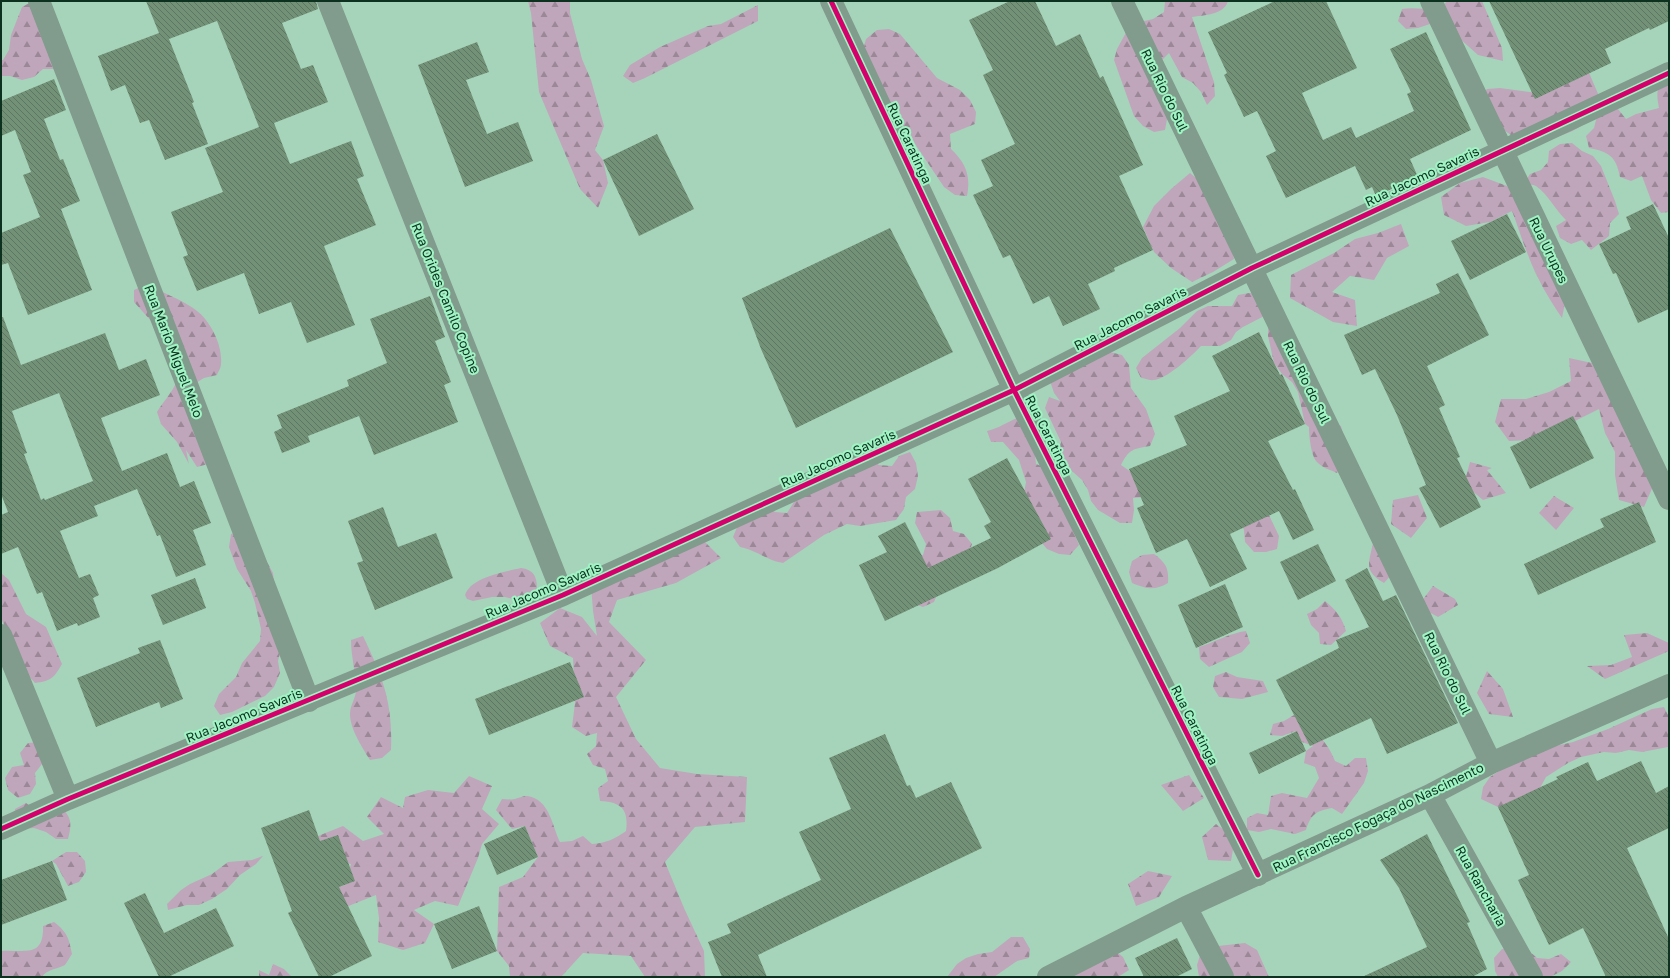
<svg xmlns="http://www.w3.org/2000/svg" width="1670" height="978" viewBox="0 0 1670 978" font-family="'Golos Text',sans-serif">
  <defs>
    <pattern id="forest-firs" width="22" height="20" patternUnits="userSpaceOnUse"><rect width="22" height="20" fill="#bfa6bb"/><path d="M5 1l3.5 6h-7zM16 11l3.5 6h-7z" fill="#9a8897"/></pattern>
    <pattern id="building-back-hatch" width="6" height="6" patternUnits="userSpaceOnUse"><rect width="6" height="6" fill="#729177"/><path d="M-1 5l2 2M0 0l6 6M5-1l2 2" fill="none" stroke="#5c7761"/></pattern>
  </defs>
  <rect width="100%" height="100%" fill="#a6d4ba"/>
  <!-- forest -->
  <path fill="url(#forest-firs)" d="M33 1 55 69H43L34 77 22 80 10 76H1V60H3L9 50 11 35 22 7Z
    M528 1H570V13L582 59 591 80 604 126 595 150 603 160 608 183 598 208 580 189 539 92 531 13Z
    M1165 1H1228C1224 15 1204 15 1192 17L1214 82 1215 96 1207 105 1201 92 1193 83 1182 77 1169 53 1160 62 1168 114 1165 130 1154 132 1143 126 1134 116 1114 60 1117 49 1129 27 1140 22 1153 19 1164 12Z
    M1447 1H1482L1502 48 1503 61 1478 55 1459 38 1430 24 1418 28 1406 29 1398 21 1402 9C1415 7 1427 10 1440 10Z
    M758 5V21L645 78 633 83 623 76 630 65 660 47 708 26 721 24Z
    M889 29 900 34 937 78 960 90 970 100 976 112 975 124 950 134 951 149C966 163 971 176 967 196L955 195 944 187 915 144 910 133 890 113 862 54 866 39 877 30Z
    M1587 68 1602 103C1597 109 1592 116 1586 122 1567 139 1542 139 1518 140L1498 126 1478 98 1487 89 1500 88 1537 93Z
    M1669 76V212L1661 213 1651 200 1642 176 1631 181 1620 177C1616 156 1609 152 1589 148L1586 136 1594 128 1597 116 1607 109H1618L1626 119 1636 114 1659 108C1656 92 1656 87 1669 76Z
    M1572 143 1582 151 1593 156 1601 166 1615 201 1619 214 1610 223 1609 236 1591 250 1582 240 1571 244 1560 238 1556 226 1566 220C1556 211 1548 194 1536 186 1533 184 1527 185 1524 184L1530 174 1541 170 1548 162 1549 151 1560 144Z
    M1190 173 1209 189 1229 235 1234 259 1213 272 1192 282 1171 268 1154 252 1143 227 1154 206 1171 189Z
    M1483 177 1507 186 1523 205 1567 293 1562 318C1549 299 1536 277 1528 255 1522 241 1518 226 1512 211L1490 222 1466 226 1444 215 1441 197 1460 183Z
    M1401 224 1409 246 1387 258 1374 280 1350 276 1332 292 1355 300 1357 326 1333 322 1290 298 1291 275 1334 253 1355 239 1378 233Z
    M147 284C161 292 180 299 193 308 209 318 223 344 221 364 221 368 218 372 217 375L204 378 194 384 208 464 197 467 186 450 189 464 177 442 161 424 157 412C163 402 171 394 176 383L152 322 134 302V290Z
    M1249 293 1262 294 1272 312 1243 327 1236 332 1231 340 1220 346H1201C1193 355 1166 380 1153 380 1150 381 1144 378 1141 378L1136 368 1142 358 1180 328 1197 311 1208 306H1232L1238 295Z
    M1268 324 1330 420 1341 426 1344 438 1346 464 1337 473C1331 470 1322 468 1317 462 1311 456 1309 436 1309 427L1305 424 1298 392 1292 382 1282 374 1274 363 1268 336Z
    M1110 352 1122 355 1129 365 1131 388 1146 409 1155 434 1150 446C1133 449 1129 449 1121 465L1131 472 1145 497 1133 498 1134 510 1132 523H1120L1098 510 1091 501 1088 490 1082 480 1064 464 1058 453 1061 442 1045 408 1049 397 1060 401 1054 393 1050 381Z
    M1569 358 1592 363 1654 484 1644 507 1619 500 1615 475V452L1605 433 1599 409 1555 431 1533 440 1509 441 1495 422 1501 399H1526L1549 392 1571 381Z
    M1020 417 1033 438 1036 464 1047 468 1050 479 1052 492 1060 500 1073 520 1074 533 1079 545 1070 555 1059 554 1047 549 1035 535 1024 493 1026 482 1019 460 1003 442H991L987 431C1000 428 1008 421 1020 417Z
    M910 452 916 463 918 476 915 489 906 497 904 509 896 520 860 526 847 524 824 535 783 563C766 560 756 550 740 547L733 537 742 515 765 506 775 512 787 513 794 502V490L870 458 879 465 892 466 899 456Z
    M1470 462 1492 468 1487 470 1506 493 1483 500 1464 484Z
    M1418 495 1427 518 1411 538 1391 524 1393 500Z
    M1554 496 1574 508 1556 530 1539 513Z
    M941 510 950 518 953 531 964 534 972 544 969 553 939 590 934 602 923 607 912 603 911 559 923 555 926 544 915 523 917 512Z
    M1268 513 1279 536 1277 549 1266 552H1254L1245 542 1244 530 1238 515Z
    M244 530 260 549 273 573 281 649 278 661 280 673 274 687 265 696 232 712 220 715 214 706 219 694 236 677 242 663 260 641 261 629 255 603 251 591 237 569 229 547 231 534Z
    M693 530 721 558 676 583 617 600 609 622 646 660 616 697 636 739 660 768 697 774 747 777 745 822 695 827 665 862 684 908 704 951 705 977H645L631 956 583 953 561 977H510L509 966 497 951 499 887 523 877 538 857 525 826 512 829 496 810 502 799C506 799 511 800 515 799 518 798 523 796 527 796 550 799 552 826 560 842L572 841 583 836 592 844C606 843 615 839 626 831 629 809 621 802 600 801L598 788 608 781 605 769 593 765 587 754 596 746 597 733 586 736 572 727 575 703 573 658 550 646 540 623 560 608 582 617 597 636 593 611 591 584Z
    M1373 543 1393 573 1384 583C1363 571 1369 563 1373 543Z
    M1154 554C1166 563 1169 568 1168 583 1154 591 1147 589 1132 583L1129 572 1132 561 1142 555Z
    M521 568C538 570 538 583 536 597L525 602 505 597H492L473 601 467 599 465 595C471 577 504 572 521 568Z
    M1 573 9 580 26 614 46 627 62 664C54 678 51 681 35 683L26 673 1 618Z
    M1433 586 1455 599 1458 605 1438 617 1418 606Z
    M1325 601C1336 610 1342 617 1346 631L1331 645 1320 644 1319 633 1311 625 1307 614 1317 609Z
    M1246 631 1250 643 1242 652 1209 667 1200 659 1199 647C1215 642 1230 633 1246 631Z
    M1647 633 1669 643V651L1605 679 1587 666 1611 665 1632 657 1624 635Z
    M363 636C383 678 393 702 391 750L382 758 370 760C362 747 350 729 350 714 350 705 356 698 356 690 356 673 351 657 351 640Z
    M1487 671 1503 689 1513 717 1489 714 1477 693Z
    M1226 672 1237 677 1263 681 1268 692 1242 699 1219 697 1213 687 1215 676Z
    M1664 707 1669 717 1668 747 1642 752 1629 750 1616 753 1604 752 1581 757 1568 763 1546 777 1540 788 1510 803 1498 807 1481 799 1483 787 1490 777 1511 763 1547 748 1573 742 1608 729 1652 709Z
    M1294 715C1313 730 1326 738 1335 761L1346 766 1355 758H1366L1368 771 1364 783 1342 814 1332 808C1316 811 1311 814 1306 830L1295 834 1271 829 1259 832 1247 830V818L1257 813 1268 815 1271 796 1282 793 1307 798 1319 778 1315 767 1304 763 1306 751 1313 746 1302 742 1296 731 1282 736 1270 735 1273 724 1284 721Z
    M40 742 42 764 35 773 36 784 30 794 18 798 8 790 5 778 12 767 24 765 20 753 28 743Z
    M1189 775 1204 798 1183 811 1161 785Z
    M469 776 492 786 482 809 499 824 482 844 478 858 458 906 435 901 414 910 434 924 425 943 403 950 378 942 379 918 376 895 331 913 322 893 345 885 351 864 327 858 318 836 343 826 363 841 384 834 367 817 381 797 403 808 405 797 428 790 454 793Z
    M26 803 36 810 60 806C72 818 72 823 68 839H56L46 832 34 828 22 829 14 820 15 809Z
    M1216 824 1235 838 1231 861 1208 860 1202 837Z
    M66 852H77L85 861 86 872 79 882 68 886 56 864 52 861Z
    M263 856 256 864 240 875 227 889 212 899 199 905H187L168 910 167 904 181 890 190 884 212 874 228 862 252 860Z
    M1148 871 1172 876 1159 897 1136 906 1128 884Z
    M54 922C67 932 69 938 72 954 70 957 67 962 65 965 58 969 47 969 42 977H1V951C24 949 44 959 43 926Z
    M1011 937H1023L1030 949 1029 958 1017 961 994 977H947L957 964 966 958 978 954 992 952Z
    M1245 943 1257 950 1269 977H1199L1197 965 1201 952 1218 946Z
    M1514 948 1527 949 1537 958 1549 959 1561 954 1571 962 1562 971 1550 977H1498L1495 971 1494 958 1502 949Z
    M1118 953 1123 957 1129 970 1118 977H1074L1076 974Z
    M273 964 284 969 292 977H259V970L269 975Z"/>
  <!-- building -->
  <path fill="url(#building-back-hatch)" fill-rule="evenodd" d="M146 1H316L318 9 282 23 301 69 313 65 328 102 274 123 290 164 351 141 364 176 357 179 376 225 324 246 355 325 307 343 291 302 259 314 244 273 197 291 183 257 188 255 171 212 223 192 205 148 259 127 217 21 169 39 194 102 192 103 208 144 165 160 149 120 140 123 125 85 111 91 98 56 159 33Z
    M1010 1H1035L1056 46 1080 34 1100 78 1103 76 1143 165 1119 176 1153 250 1114 268 1115 271 1088 284 1100 309 1063 326 1049 296 1033 304 1010 255 1003 258 973 195 993 186 981 160 1015 144 983 75 993 70 969 20Z
    M1275 1H1326L1357 68 1302 93 1323 140 1351 127 1356 138 1414 111 1407 94 1411 92 1390 49 1426 32 1471 130 1410 159 1418 177 1376 196 1372 187 1366 190 1355 166 1286 198 1266 156 1276 151 1257 111 1244 117 1224 75 1227 73 1208 32Z
    M1489 1H1669V21L1650 30 1649 28 1605 49 1611 63 1535 99Z
    M477 42 489 72 466 80 487 134 518 122 533 161 465 187 418 65Z
    M54 79 66 110 44 119 60 160 63 159 80 201 61 209 92 290 28 315 8 263 1 265V233L40 217 23 175 31 172 15 130 1 136V101Z
    M657 134 694 209 639 236 603 160Z
    M1653 204 1669 238V309L1638 323 1616 273 1613 274 1599 244 1631 229 1626 217Z
    M1507 214 1526 252 1470 280 1451 241Z
    M890 228 953 352 796 428 761 349 742 298Z
    M1458 273 1489 335 1427 366 1445 405 1439 408 1460 457 1457 458 1481 507 1440 528 1419 488 1426 485 1397 415 1375 369 1362 375 1344 335 1440 293 1436 284Z
    M430 296 445 337 435 341 451 382 444 385 458 422 374 455 359 416 308 436 310 442 282 453 274 432 282 428 277 415 349 386 347 380 387 363 370 319Z
    M1 317H3L21 365 105 333 119 370 146 359 160 395 101 418 122 471 167 453 180 487 194 481 211 523 193 530 206 565 176 577 160 535 157 536 137 489 94 506 98 516 60 531 79 578 90 574 99 595 93 598 100 617 78 626 77 623 57 631 42 592 37 594 18 547 1 554V515L8 512 1 494ZM59 393 93 481 45 500 44 498 41 500 24 454 27 453 12 411Z
    M1259 332 1280 375 1282 374 1305 424 1268 441 1293 490 1295 489 1314 530 1293 540 1279 511 1230 534 1247 569 1210 587 1187 539 1156 553 1137 508 1144 505 1129 469 1187 445 1174 416 1230 391 1212 356Z
    M1573 416 1594 458 1530 489 1510 447Z
    M1007 458 1051 539 998 568 885 621 859 565 887 552 878 536 905 522 928 568 991 538 984 526 991 522 968 479Z
    M1639 502 1656 542 1538 595 1524 564 1604 527 1600 519Z
    M383 507 398 547 436 533 453 578 375 610 357 563 363 561 348 521Z
    M1318 544 1336 581 1298 600 1280 562Z
    M1367 568 1383 601 1396 595 1458 723 1387 754 1371 718 1310 746 1276 680 1339 648 1336 640 1369 627 1345 580Z
    M195 578 206 608 163 625 151 595Z
    M1225 584 1243 627 1196 648 1178 605Z
    M160 640 183 699 161 708 159 702 96 727 77 678 140 653 138 648Z
    M570 662 584 697 489 735 475 699Z
    M1297 731 1306 751 1259 774 1249 753Z
    M885 734 907 786 910 785 916 798 951 782 982 848 758 955 767 977H722L708 942 731 933 727 924 821 880 799 832 851 809 829 758Z
    M1641 761 1656 793 1669 786V828L1627 848 1669 939V977H1606L1583 928 1549 945 1518 880 1529 875 1498 807 1558 779 1556 777 1588 762 1597 781Z
    M309 810 320 841 338 835 355 881 339 887 372 956 329 977H319L288 913 292 911 261 828Z
    M525 826 538 857 497 875 484 844Z
    M1427 834 1470 922 1467 923 1487 969 1472 977H1362L1427 947 1399 888 1380 860Z
    M52 861 67 900 1 925V880Z
    M145 893 164 933 216 908 234 946 168 977H159L124 903Z
    M479 906 497 951 452 969 434 924Z
    M1177 938 1192 969 1176 977H1144L1135 958Z"/>
  <g fill="none" stroke-linecap="round" stroke-linejoin="round">
    <!-- minor -->
    <path stroke="#819b8c" stroke-width="22" d="M39 1 309 701
      M328 1 563 595
      M831 1 1014 390 1258 875
      M1122 1 1491 763
      M1431 1 1669 499
      M1 635 68 799
      M1430 795 1532 977
      M1 829 68 799 563 595 1014 390 1252 268 1669 73
      M1186 907 1223 977
      M1048 977 1186 907 1430 795 1491 763 1669 685"/>
    <!-- cycleway casing -->
    <g stroke="#a0f4c4" stroke-width="8">
      <path id="cycleway" d="M831 1 1014 390 1258 875
        M1 829 68 799 563 595 1014 390 1252 268 1669 73"/>
    </g>
    <!-- cycleway -->
    <use href="#cycleway" stroke="#d6006c" stroke-width="5"/>
  </g>
  <g text-anchor="middle" stroke-width="4" stroke-linejoin="round" paint-order="stroke">
    <!-- street labels -->
    <g font-size="13" fill="#0d311f" stroke="#a0f4c4">
      <text transform="translate(1165 90) rotate(64)" y="5">Rua Rio do Sul</text>
      <text transform="translate(910 143) rotate(65)" y="5">Rua Caratinga</text>
      <text transform="translate(1422 176) rotate(-25)" y="5">Rua Jacomo Savaris</text>
      <text transform="translate(1549 250) rotate(64)" y="5">Rua Urupes</text>
      <text transform="translate(446 298) rotate(68)" y="5">Rua Orides Camilo Copine</text>
      <text transform="translate(1130 318) rotate(-27)" y="5">Rua Jacomo Savaris</text>
      <text transform="translate(174 351) rotate(69)" y="5">Rua Mario Miguel Melo</text>
      <text transform="translate(1307 382) rotate(64)" y="5">Rua Rio do Sul</text>
      <text transform="translate(1049 435) rotate(63)" y="5">Rua Caratinga</text>
      <text transform="translate(838 458) rotate(-24)" y="5">Rua Jacomo Savaris</text>
      <text transform="translate(543 590) rotate(-23)" y="5">Rua Jacomo Savaris</text>
      <text transform="translate(1448 673) rotate(64)" y="5">Rua Rio do Sul</text>
      <text transform="translate(244 715) rotate(-22)" y="5">Rua Jacomo Savaris</text>
      <text transform="translate(1195 725) rotate(63)" y="5">Rua Caratinga</text>
      <text transform="translate(1378 817) rotate(-26)" y="5">Rua Francisco Fogaça do Nascimento</text>
      <text transform="translate(1481 886) rotate(61)" y="5">Rua Rancharia</text>
    </g>
  </g>
  <!-- border -->
  <rect width="1670" height="978" fill="none" stroke="#0d311f" stroke-width="4"/>
</svg>
